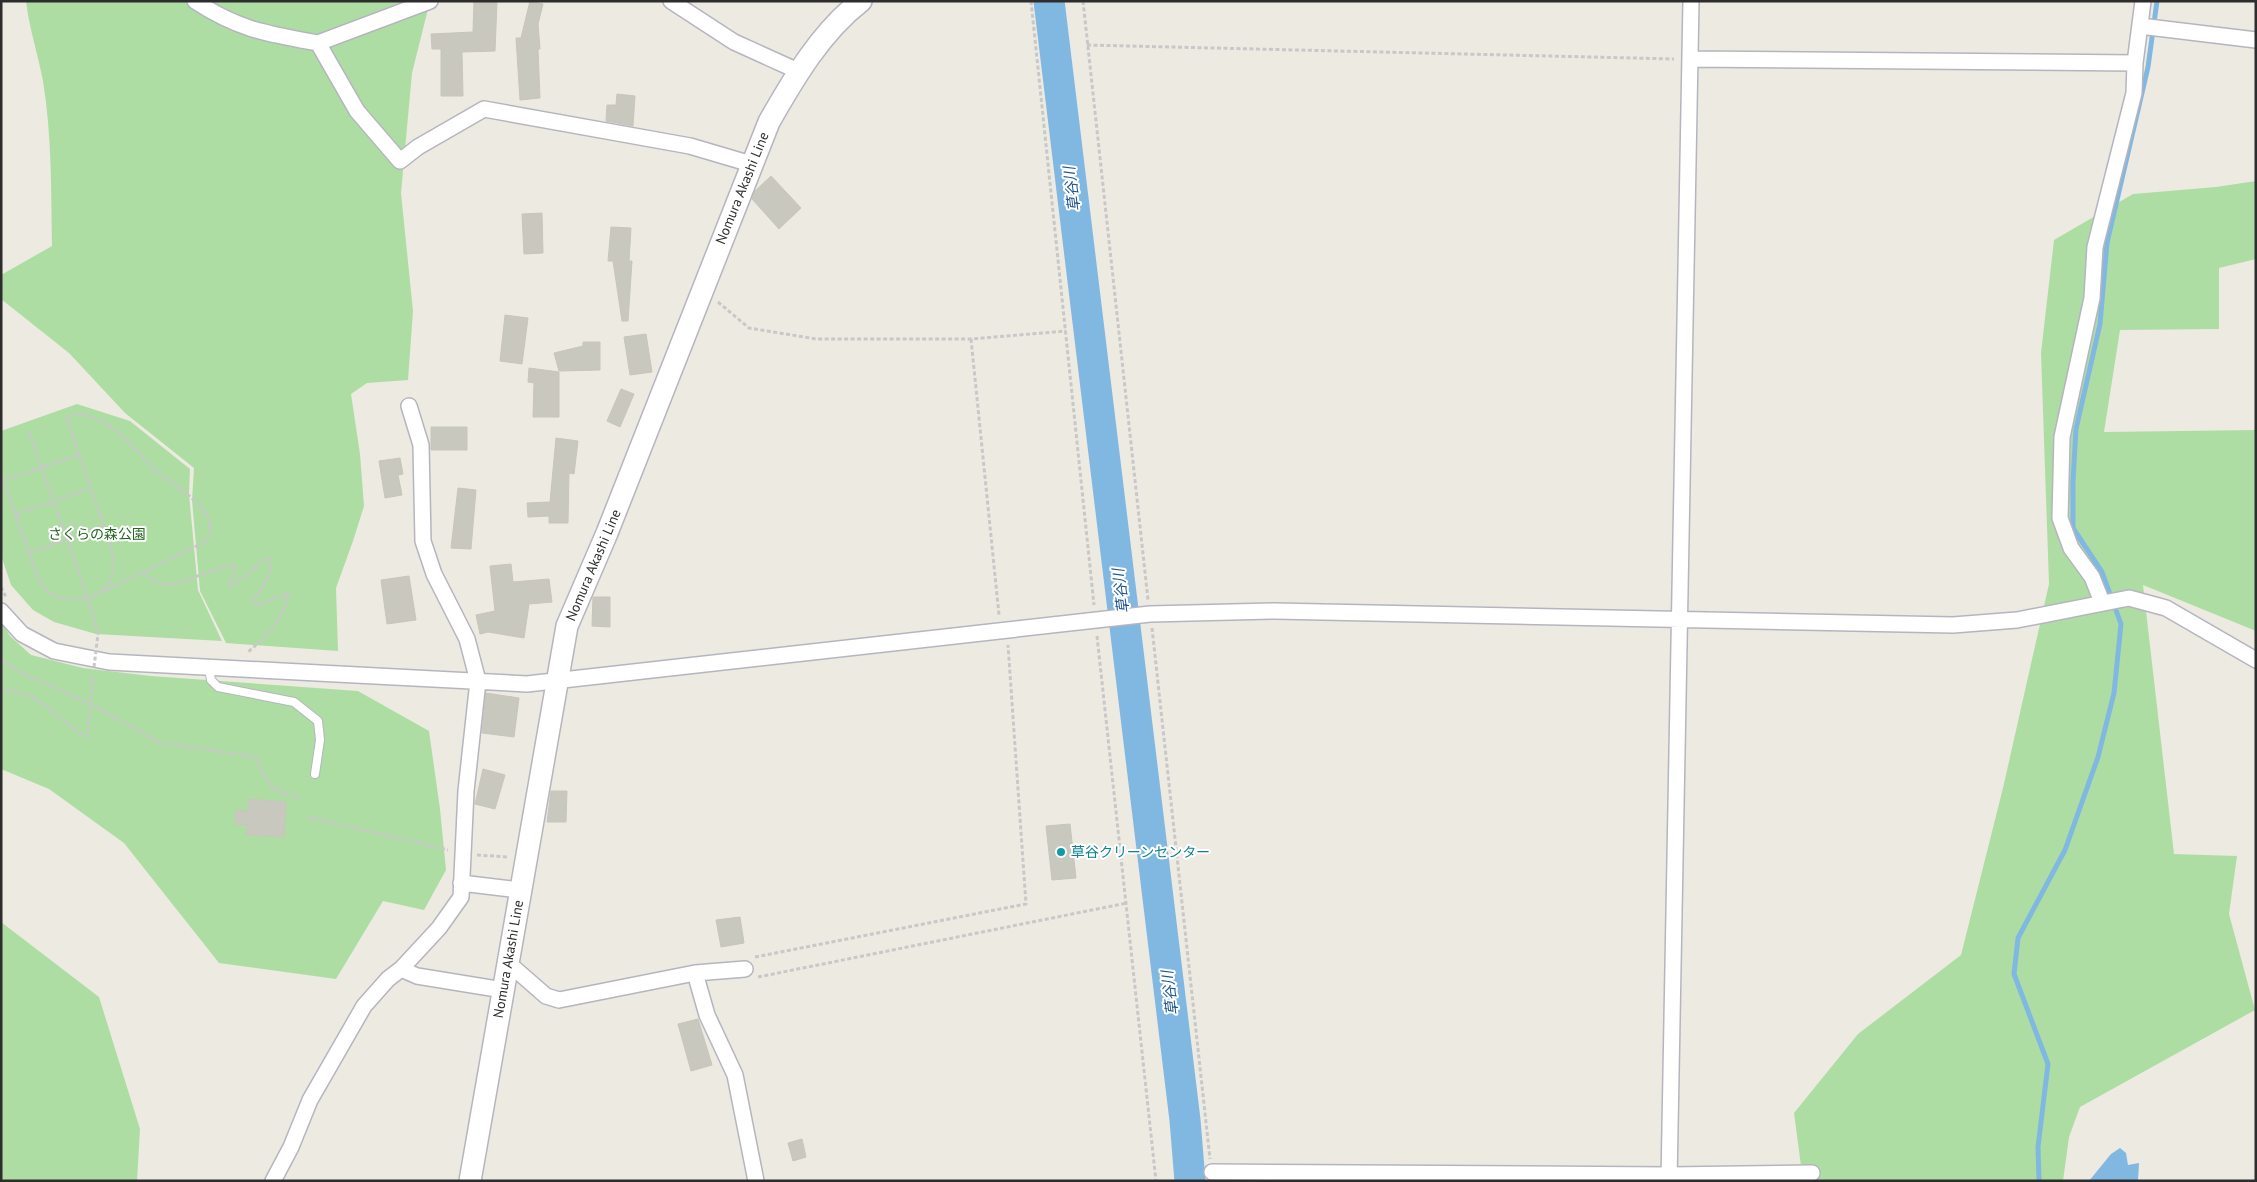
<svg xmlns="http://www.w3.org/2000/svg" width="2257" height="1182" viewBox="0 0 2257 1182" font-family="'PT Sans','Noto Sans JP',sans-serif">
  <rect width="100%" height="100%" fill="#edeae1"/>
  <!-- green -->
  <path fill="#aedda4" d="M26 1H430L412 73 401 193 413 311 408 380 367 383 351 394 360 454 364 506 353 541 336 588 338 651 226 643 200 591 192 500 194 468 125 413 69 353 1 299V275L52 246C51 191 52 136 43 81 38 54 29 28 26 1Z
    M2256 181V259L2219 268V329L2120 330 2104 432 2256 430V631L2143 585 2174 854 2237 856 2229 914 2255 1010 2080 1107 2069 1137 2063 1181H1803L1794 1113 1858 1034 1961 955 2003 788 2049 584 2041 353 2054 240 2133 194 2216 187Z
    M77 404 130 421 190 469 189 494 198 590 222 641 96 634 54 622 33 610 11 585 1 555V431Z
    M1 622 10 636 31 655 83 668 151 676 358 691 429 731 440 809 446 870 424 910 383 901 336 979 219 963 124 843 49 789 1 769Z
    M1 922 99 997 140 1129 137 1181H1Z"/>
  <!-- water -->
  <path fill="#81b8e2" d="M2120 1148 2126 1153 2128 1165 2139 1163 2138 1181H2089L2111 1154Z"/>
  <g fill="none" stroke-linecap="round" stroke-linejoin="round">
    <!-- stream -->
    <path stroke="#81b8e2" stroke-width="5" d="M2039 1181 2038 1147 2048 1064 2014 974 2018 938 2065 850 2098 757 2114 693 2121 624 2102 572 2073 528V481L2076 429 2100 324 2107 243 2148 67 2157 1"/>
    <!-- river -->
    <path stroke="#81b8e2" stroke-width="31" d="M1049 1 1185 1120 1190 1181"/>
  </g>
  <!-- building -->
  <path fill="#c9c8bf" stroke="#c8c6bb" d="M474 1 497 2 495 51 462 52 463 96H441V49H432L431 34 473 32Z
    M530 1 543 4 538 24 540 49H538L540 98 520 100 516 38H521Z
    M617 94 635 96 633 126 606 121 607 105H616Z
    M771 176 801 208 779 229 752 199 755 191Z
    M542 213 543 253 524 254 522 214Z
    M611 227 631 228 629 261H632L628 321H622L613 261H608Z
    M505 315 528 318 522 364 500 361Z
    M646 334 652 372 630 375 624 337Z
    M583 342H600V370L559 371 554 353 583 346Z
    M529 368 559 372V417H533L534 383 528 382Z
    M621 389 634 394 620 427 607 421Z
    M431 427H467V450H431Z
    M556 438 578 441 574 474 569 473 568 523H549V516L528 517 527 503 550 502Z
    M400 458 403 474 398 475 402 495 385 498 379 461Z
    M458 488 476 490 471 549 451 548Z
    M511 564 513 582 549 579 552 602 529 604 524 638 488 632 480 634 476 615 495 611 490 566Z
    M409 576 416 620 387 624 381 580Z
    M593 597H610V627L592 626Z
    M486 693 519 698 514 737 482 733Z
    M483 769 505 775 495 809 475 804Z
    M551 791H567L566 822H547Z
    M248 799 286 802 284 837 246 835 247 825 235 824 236 810 248 811Z
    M1070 824 1076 878 1052 880 1046 826Z
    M740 917 744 943 721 947 716 920Z
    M698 1019 712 1065 691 1071 678 1024Z
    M802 1139 806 1157 793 1161 788 1143Z"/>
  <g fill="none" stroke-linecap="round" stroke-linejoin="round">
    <!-- lane casing -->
    <g stroke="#b5b5bf" stroke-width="10">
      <path id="lane" d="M209 668 211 680 218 687 294 702 318 721 320 740 315 774"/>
    </g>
    <!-- street casing -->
    <g stroke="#b5b5bf" stroke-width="18">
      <path id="street" d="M195 1C239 30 268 34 318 43L357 111 400 161 418 147 484 109 690 146 751 164
        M671 1 734 42 798 71
        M2140 26 2256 40
        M318 43 430 1
        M1690 59 2135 63 2143 1
        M2102 602 2092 577 2071 548 2060 518 2062 437 2092 298 2095 247 2134 93 2135 63
        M1 611 22 634 54 651 109 662 527 684 1150 614 1275 611 1953 625 2017 620 2129 598 2166 608 2256 660
        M461 883 519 890
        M507 962 546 996 559 1000 695 973 707 1015 735 1075 756 1181
        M401 969 439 928 461 897 466 791 478 681 467 639 434 574 423 541 421 445 409 406
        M695 973 745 969
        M1212 1172 1669 1175 1812 1173
        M273 1181 291 1147 310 1100 364 1006 388 979 401 969 417 976 503 990
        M1669 1181 1691 1"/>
    </g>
    <!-- secondary casing -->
    <g stroke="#b5b5bf" stroke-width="24">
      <path id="secondary" d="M470 1181 567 626 607 533 769 122C794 78 821 32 861 1"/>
    </g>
    <!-- path -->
    <path stroke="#c8c8c8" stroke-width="3" stroke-dasharray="4 2.5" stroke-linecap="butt" d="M1031 1 1094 605
      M1083 1 1148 600
      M1087 45 1674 59
      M718 302 749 328 816 339H971L1066 331
      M971 339 999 615
      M29 432 88 599 98 634
      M1 473 38 578C40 582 43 588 47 591 65 604 100 602 110 581 115 570 113 558 111 546L66 417C100 404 133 448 153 468 169 484 228 512 205 542L102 592
      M1 481 79 455
      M16 514 92 488
      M29 553 104 525
      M143 572 158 583 172 585 232 564 235 568 229 585 232 587 266 558 269 559C275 575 259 588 253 602L257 605 288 593C285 619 266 636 247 653
      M1 587 6 597
      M1152 628 1210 1159
      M1097 636 1156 1181
      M1 660 20 672 91 704 158 742 256 757C267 784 271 791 300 798
      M1 688C15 692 30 695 42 703 58 714 68 729 87 736L93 675
      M308 817 448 850
      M477 855 508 857
      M755 957 1026 904 1008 645
      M758 977 1127 903"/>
    <!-- lane -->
    <use href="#lane" stroke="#fff" stroke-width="8"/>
    <!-- street -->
    <use href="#street" stroke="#fff" stroke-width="15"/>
    <!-- secondary -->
    <use href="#secondary" stroke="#fff" stroke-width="21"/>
    <!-- path-bridge -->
    <path stroke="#c8c8c8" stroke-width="3" stroke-dasharray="4 2.5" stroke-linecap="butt" d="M94 667 98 634"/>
  </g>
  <!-- markers -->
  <circle fill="#0f9aa8" stroke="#fff" stroke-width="2" cx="1061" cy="852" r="5"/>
  <g text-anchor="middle" stroke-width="4" stroke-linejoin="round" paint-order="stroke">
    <!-- street labels -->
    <g font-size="14" fill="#2d2d2d" stroke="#fff">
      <text transform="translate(742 188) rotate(-68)" y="5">Nomura Akashi Line</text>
      <text transform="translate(593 565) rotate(-67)" y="5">Nomura Akashi Line</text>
      <text transform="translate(508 959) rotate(-80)" y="5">Nomura Akashi Line</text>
    </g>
    <!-- park labels -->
    <g font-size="14" fill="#266423" stroke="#fff">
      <text x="97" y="539">さくらの森公園</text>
    </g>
    <!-- culture labels -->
    <g font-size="14" fill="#0d838f" stroke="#fff" text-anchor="start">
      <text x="1071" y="857">草谷クリーンセンター</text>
    </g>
    <!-- water labels -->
    <g font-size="15" font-style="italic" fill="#1d5591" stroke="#fff">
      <text transform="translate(1072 189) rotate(-97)" y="5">草谷川</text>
      <text transform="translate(1121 591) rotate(-97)" y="5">草谷川</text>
      <text transform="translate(1170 993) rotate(-97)" y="5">草谷川</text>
    </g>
  </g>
  <!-- border -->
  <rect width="2257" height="1182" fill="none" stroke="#2d2d2d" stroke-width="5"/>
</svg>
